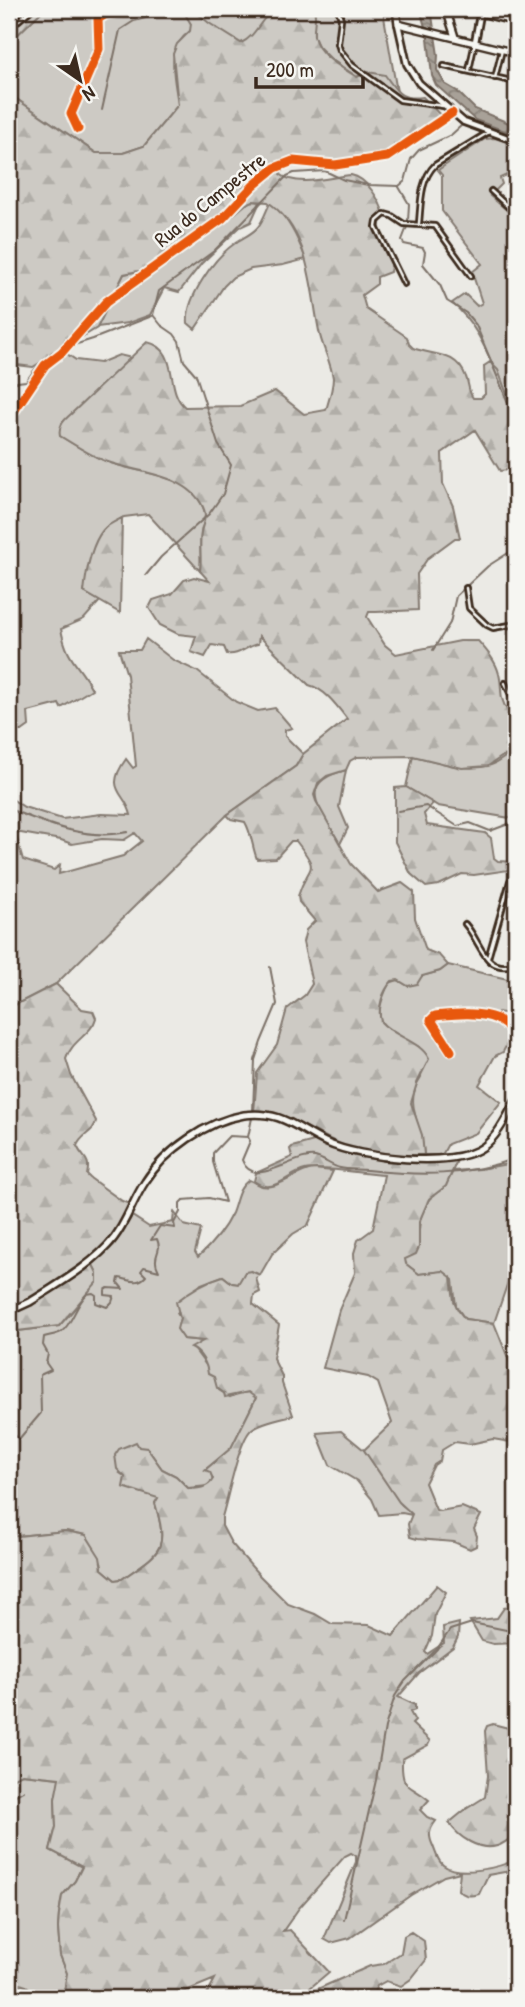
<svg xmlns="http://www.w3.org/2000/svg" width="525" height="2007" viewBox="0 0 525 2007" font-family="'Patrick Hand',sans-serif">
  <defs>
    <pattern id="forest-firs" width="22" height="20" patternUnits="userSpaceOnUse" patternTransform="scale(1.75)"><rect width="22" height="20" fill="#cdcac4"/><path d="M5 1l3.5 6h-7zM16 11l3.5 6h-7z" fill="#b1aea8"/></pattern>
    <pattern id="water-waves" width="16" height="10" patternUnits="userSpaceOnUse" patternTransform="scale(1.75)"><rect width="16" height="10" fill="#a8a198"/><path d="M0 5q4-4 8 0t8 0" fill="none" stroke="#8a837b"/></pattern>
  </defs>
  <rect width="100%" height="100%" fill="#ebeae5"/>
  <filter id="ink" filterUnits="userSpaceOnUse"><feTurbulence type="fractalNoise" baseFrequency=".0143" numOctaves="2"/><feDisplacementMap in="SourceGraphic" scale="14" xChannelSelector="R" yChannelSelector="G"/><feConvolveMatrix kernelMatrix="1 2 1 2 8 2 1 2 1" color-interpolation-filters="sRGB"/></filter>
  <g filter="url(#ink)">
    <!-- grass -->
    <path fill="#cdcac4" stroke="#847a71" stroke-width="2" fill-rule="evenodd" d="M44 9H182L183 11 184 9H280L241 69 190 31C164 50 175 78 178 105L144 146 123 153H96L9 94V43Z
      M314 9H391L383 11 397 92C385 79 376 67 357 77L331 59 318 46 314 37Z
      M495 138 516 145V171L500 178 502 184 490 196 516 218V403L508 397C491 365 481 327 452 303L465 294 477 306 482 303 472 272 482 264 442 211V175L438 170 485 139Z
      M253 201 260 202 251 222 240 227 202 263 179 292 164 288 150 315 128 323 97 327 124 274 158 267 186 249 246 204Z
      M270 203C288 216 298 239 306 259L283 265 251 269 233 277 224 286 195 329 188 323C185 299 214 258 234 244 241 238 251 235 257 228 263 222 266 211 270 203Z
      M64 348 67 354 76 360 100 363 119 355 132 358 62 423 60 436C75 445 91 456 108 462 138 474 188 472 203 507 208 517 202 524 201 533 199 546 202 559 200 571L148 514 124 517 105 528 84 592 100 601 84 619 61 629C67 661 78 663 92 689L61 708 59 704 28 712 29 726 22 731H9V440L18 405 33 385 42 362Z
      M146 639 173 660 197 671 236 702 258 711 275 708 292 728 285 730V736L303 754 296 766 227 815 56 984 9 1008V797L24 807 62 819 101 814 131 815C126 792 103 791 126 759L133 768 136 766 127 675 119 650H140ZM15 832 61 840 72 844 102 839 124 840 135 833 142 841 123 856 59 874 60 865 54 870 23 860Z
      M516 754V819L438 806 406 787 413 756C440 761 463 773 491 765 502 762 502 755 516 754Z
      M346 770 339 807 348 828 340 844C323 812 292 783 346 770Z
      M448 965 516 981V1015L498 1012 495 1020 511 1036 503 1052 495 1056 479 1085 501 1102 476 1133 448 1144 442 1155H424C423 1125 402 1104 421 1077L419 1047C382 1027 369 1026 389 983L398 980 408 986 422 976 440 971Z
      M513 1163H516V1224L508 1234 513 1252 511 1273 494 1323 465 1319 456 1306 453 1280 443 1271 419 1274 406 1264 404 1259 419 1247C418 1230 420 1209 431 1197 443 1183 444 1191 453 1171L480 1169Z
      M313 1169 333 1171 308 1225 293 1234 272 1254 260 1275 251 1271 238 1284 232 1283 223 1276 201 1284 177 1313 180 1318 178 1328 184 1339 204 1341 194 1349 214 1376 219 1390 230 1397 239 1393 252 1392 256 1398 231 1449 206 1469 210 1471 213 1479 208 1486 188 1488 176 1476 162 1469 147 1448 120 1473 159 1498 155 1503C169 1552 161 1551 122 1579L115 1580 102 1569V1565L86 1535 65 1531 9 1537V1332L59 1326 78 1305 97 1273 92 1263 114 1245 132 1216 149 1227 173 1222 174 1212 184 1225 201 1229 195 1252 198 1257C211 1245 224 1230 232 1213 237 1201 237 1188 249 1180 253 1181 255 1184 259 1185 277 1192 294 1172 313 1169Z
      M341 1431 364 1450 402 1505 408 1509 412 1515 402 1513 379 1515 372 1499 357 1481 330 1465 317 1433Z
      M22 1774 60 1778 55 1799 56 1827 50 1850 82 1866 75 1881 62 1896 59 1914 58 1928 60 1955 67 1973 64 1992C47 2002 40 1997 26 1986L11 1987 9 1991V1780Z"/>
    <!-- forest -->
    <path fill="url(#forest-firs)" stroke="#847a71" stroke-width="2" d="M9 9H44L9 43Z
      M182 9H192L209 23 241 43C257 36 260 18 274 10 283 5 303 9 314 9 317 17 313 26 314 36 318 56 341 67 357 77L368 72 385 75C398 93 400 100 423 97L443 118 411 145 394 156 331 167 303 163 285 169 280 174C297 188 330 177 351 175 367 178 380 200 384 215 372 230 388 248 395 263L391 266 390 272 377 277V284L362 295 366 309 407 337 409 344 413 348C434 356 456 351 466 377 469 384 468 391 473 398H481L485 394 484 366 490 362 498 370 508 397 516 403V469L500 471 475 430 442 453 443 484 453 506 460 538H455L428 558 417 574 418 610 376 612H369L367 617 385 645 396 654 460 641H478C486 650 496 661 499 674 503 689 498 697 508 711H516V754L503 756 488 766 462 768 413 756 357 757 350 761 346 770 327 776 318 783 314 795 316 801 351 864 378 892 402 883 414 892 415 918 426 950 439 955 448 965 440 971 422 976 417 984 408 986 398 980 392 981C383 991 377 1007 381 1022 394 1037 421 1041 429 1059L417 1083 411 1103 422 1135 424 1155H374L345 1147 289 1118 254 1113 257 1073 277 1045 287 1009 305 995 312 984 303 942 306 930 315 921 299 902 298 896C308 863 322 874 296 841H291L276 858 257 859C252 847 252 834 245 822L231 819 227 815 296 766 303 754 347 719C337 706 325 689 309 685L259 636 258 644C246 646 239 656 227 654L224 647 212 645 205 657 191 652 196 636 178 634 160 625 149 608 153 600 172 594 184 580 194 577 209 581 200 571C202 559 199 546 201 533 202 524 208 517 203 507 188 474 138 473 108 462 91 456 75 445 60 436 58 426 64 420 71 414L147 342C181 349 164 390 185 407L240 406 275 391 304 414 326 410C329 400 333 388 333 378 331 362 322 347 319 331 310 286 310 231 268 202L253 201 246 204 221 226 158 267 124 274 97 328 33 367 9 364V94L96 153H123L144 146 178 105 173 54 177 44 190 31 191 24Z
      M122 518 120 613 84 592C86 573 90 546 103 530 107 525 116 521 122 518Z
      M406 787 433 803 424 814 427 825 485 833 491 838 494 858 498 861 516 862V869L474 875 462 874 439 885 426 887 411 874 395 842V788Z
      M56 984 82 1009 93 1011 96 1018C92 1034 71 1041 66 1059L71 1075 96 1121C94 1133 81 1134 77 1146 83 1160 91 1157 87 1175L90 1178 122 1201 132 1205 104 1248 26 1301 9 1303V1008Z
      M321 1139C363 1165 409 1164 458 1158L446 1186 429 1199 419 1222V1247L416 1254 405 1259 406 1264 419 1274 443 1271 451 1277 454 1301 458 1310 465 1319 494 1323 516 1378V1443L493 1439 470 1444 455 1442 442 1450 440 1461 434 1465 425 1483 436 1510 440 1511 462 1507 481 1515 474 1529 477 1536 476 1546 470 1549 454 1542 417 1539 410 1537 408 1524 412 1514 399 1502 364 1450 392 1423 378 1383 368 1377 323 1368 339 1310 355 1273 354 1253 358 1240 373 1229 384 1175C364 1174 323 1166 305 1170 287 1174 273 1196 254 1181L256 1173 292 1157 290 1149 292 1147Z
      M92 1263 97 1273V1282L59 1326 9 1332V1309L29 1306Z
      M251 1271 260 1275 256 1278 260 1292 254 1295 253 1304 279 1325 273 1358 282 1376V1383L293 1415C281 1418 262 1421 252 1429 239 1439 228 1498 222 1517V1526L231 1543 260 1576 288 1604 315 1614 332 1624 369 1625 393 1636 437 1585 446 1592 435 1614 432 1636 425 1652 427 1654 444 1643 443 1627 459 1623 458 1637 453 1647 419 1673 398 1697 415 1705V1710L410 1712 415 1721 412 1724 430 1741 428 1745 402 1759C401 1790 408 1783 429 1800L420 1810 427 1817 436 1821C429 1830 428 1835 433 1846 436 1853 437 1860 443 1865 458 1877 500 1868 516 1859V1870L488 1875 479 1894C470 1897 465 1896 458 1890L460 1872 444 1876 411 1895 350 1938 331 1943 324 1939 356 1862V1856L351 1853 345 1856 299 1908 283 1931 290 1930 329 1972 310 1988 313 1991 370 1966 384 1964 401 1953 404 1936 411 1932 424 1941 426 1960 411 1979 401 1986 386 1981 377 1986 371 1998H205L215 1979 169 1998H53L64 1992 67 1973 60 1955 58 1928 59 1914 62 1896 75 1881 82 1867 50 1850 56 1827 55 1799 59 1778 22 1774 9 1780V1537L65 1531 86 1535 100 1557 102 1569 115 1580 122 1579C161 1552 169 1551 155 1503L158 1498 123 1487 125 1477 117 1469 115 1455 119 1449 136 1442 139 1447 147 1448 162 1469 176 1476 188 1488C197 1490 208 1488 213 1479L210 1472 205 1470 231 1448 256 1398 248 1392 225 1397 224 1393 217 1388 214 1377 208 1374C207 1364 201 1352 191 1348L203 1341 184 1339 177 1329 180 1318 176 1302C191 1290 205 1281 223 1276L232 1283 238 1284 245 1272Z
      M508 1607 516 1611V1643L493 1644 482 1641 470 1621 497 1618 504 1608Z
      M493 1724 516 1730V1834C511 1838 504 1844 497 1846 479 1851 459 1838 449 1823L466 1809 485 1797 488 1776 485 1731 487 1726Z
      M20 1984 26 1986 41 1998H9L11 1987Z"/>
    <!-- water -->
    <path fill="url(#water-waves)" stroke="#7c7167" stroke-width="2" d="M420 9H431L438 55 437 70 445 84 457 91 475 109 516 126V135L475 120 436 85 432 76 428 38Z"/>
    <g fill="none" stroke-linecap="round" stroke-linejoin="round">
      <!-- stream -->
      <path stroke="#7c7167" stroke-width="2" d="M102 110 120 30 134 21 180 9
        M399 187 409 204 408 221
        M407 227 402 240 404 244 423 248 425 252 423 264 440 285 447 301 466 313 476 325 516 422
        M9 383 26 381 40 362 52 352 93 339 152 316
        M9 507 12 517 9 531
        M146 575 161 557 209 514 223 494 231 465 218 444 196 375 184 361 179 341 174 334 161 325 153 315 159 291 214 251 287 176 294 173 325 171 344 180 368 185 399 186 405 181 411 159 419 150 451 135 462 125
        M433 650 450 623 456 596 488 566 516 548
        M9 809C47 824 86 841 128 832
        M398 811 426 806 457 826 470 823 490 831 511 823 516 818
        M253 1111 255 1060 261 1042 277 1004 270 967
        M252 1118 248 1137 250 1141 242 1160C254 1191 295 1153 315 1157 324 1159 331 1166 340 1168 348 1170 358 1169 367 1170 421 1176 464 1177 516 1158
        M9 1430 19 1439 41 1413 40 1375 51 1370 46 1363 48 1354 43 1345 44 1337C49 1335 57 1335 61 1332 72 1325 76 1304 87 1294L93 1293 96 1295V1303L107 1307 112 1302 114 1296 105 1295V1290L108 1288 123 1289 118 1283 119 1278C129 1279 137 1286 146 1276L141 1271 144 1267 159 1271C158 1268 156 1266 156 1262 155 1253 162 1251 157 1239L151 1240 160 1226 175 1228 174 1223 180 1212V1203L183 1200 209 1198 225 1202 213 1162V1153L229 1136 248 1137
        M9 1799 23 1791
        M344 1920 376 1780 385 1727 395 1696 405 1681 437 1649 450 1630 472 1623 516 1632
        M487 1998H499"/>
      <!-- street casing -->
      <g stroke="#3b2a1e" stroke-width="8">
        <path id="street" d="M338 9 341 19 338 44 340 50 352 65 400 100 443 106
          M458 9 468 11 478 9
          M9 26 19 20 32 9
          M444 66 516 82
          M469 70 475 42
          M495 78 502 50
          M78 129 71 114 99 49 98 19 106 14 140 9
          M491 191 516 214
          M419 223C421 203 420 180 435 165L489 132
          M404 284 376 227 377 221 385 214 392 216 404 224 435 226 471 276
          M9 427 14 411 45 365 62 352 106 302 223 218 253 186 275 168 293 161 335 165 387 157 452 113
          M466 588 469 608 487 625 493 628 516 624
          M505 683 516 704
          M465 924C482 943 484 975 516 964
          M488 958 510 881 516 890
          M451 1051 431 1020 435 1016C455 1014 477 1011 497 1019 504 1023 507 1028 516 1030"/>
      </g>
      <!-- secondary casing -->
      <g stroke="#3b2a1e" stroke-width="10">
        <path id="secondary" d="M480 13 516 22
          M398 24 407 64 419 83 464 122 516 141
          M475 42 481 9"/>
      </g>
      <!-- primary casing -->
      <g stroke="#3b2a1e" stroke-width="10">
        <path id="primary" d="M396 9 398 24 516 53
          M446 9 455 37
          M9 1308H17L30 1302C58 1284 94 1264 114 1238 127 1221 133 1200 145 1182 165 1150 207 1121 244 1115 282 1110 297 1129 327 1143 360 1158 453 1169 483 1147 498 1136 507 1116 516 1100"/>
      </g>
      <!-- street -->
      <use href="#street" stroke="#f6f6f2" stroke-width="2.5"/>
      <!-- secondary -->
      <use href="#secondary" stroke="#f6f6f2" stroke-width="4.5"/>
      <!-- primary -->
      <use href="#primary" stroke="#f6f6f2" stroke-width="5"/>
      <!-- cycleway casing -->
      <g stroke="#f6f6f2" stroke-width="13">
        <path id="cycleway" d="M78 129 71 114 99 49 98 19 106 14 140 9
          M9 427 14 411 45 365 62 352 106 302 223 218 253 186 275 168 293 161 335 165 387 157 452 113
          M451 1051 431 1020 435 1016C455 1014 477 1011 497 1019 504 1023 507 1028 516 1030"/>
      </g>
      <!-- cycleway -->
      <use href="#cycleway" stroke="#e8590c" stroke-width="9"/>
    </g>
  </g>
  <g text-anchor="middle" stroke-width="5" stroke-linejoin="round" paint-order="stroke">
    <!-- street labels -->
    <g font-size="21" fill="#3b2a1e" stroke="#f6f6f2">
      <text transform="translate(210 200) rotate(-39)" y="7">Rua do Campestre</text>
    </g>
  </g>
  <!-- margin -->
  <rect width="525" height="2007" fill="none" stroke="#f6f6f2" stroke-width="35"/>
  <rect x="18" y="18" width="490" height="1972" fill="none" stroke="#3b2a1e" stroke-width="2.5" filter="url(#ink)"/>
  <!-- north arrow -->
  <g transform="translate(80 80) rotate(146)" stroke="#f6f6f2" stroke-width="5" paint-order="stroke">
  <path d="M0-5L12 26L0 18L-12 26Z" fill="#3b2a1e"/>
  <text y="-10" font-size="19" font-weight="bold" text-anchor="middle" fill="#3b2a1e">N</text>
  </g>
  <!-- scale -->
  <path d="M256 77v10h107v-10" fill="none" stroke="#3b2a1e" stroke-width="3.5"/>
  <text x="266" y="77" font-size="21" fill="#3b2a1e" stroke="#f6f6f2" stroke-width="5" paint-order="stroke">200 m</text>
</svg>
